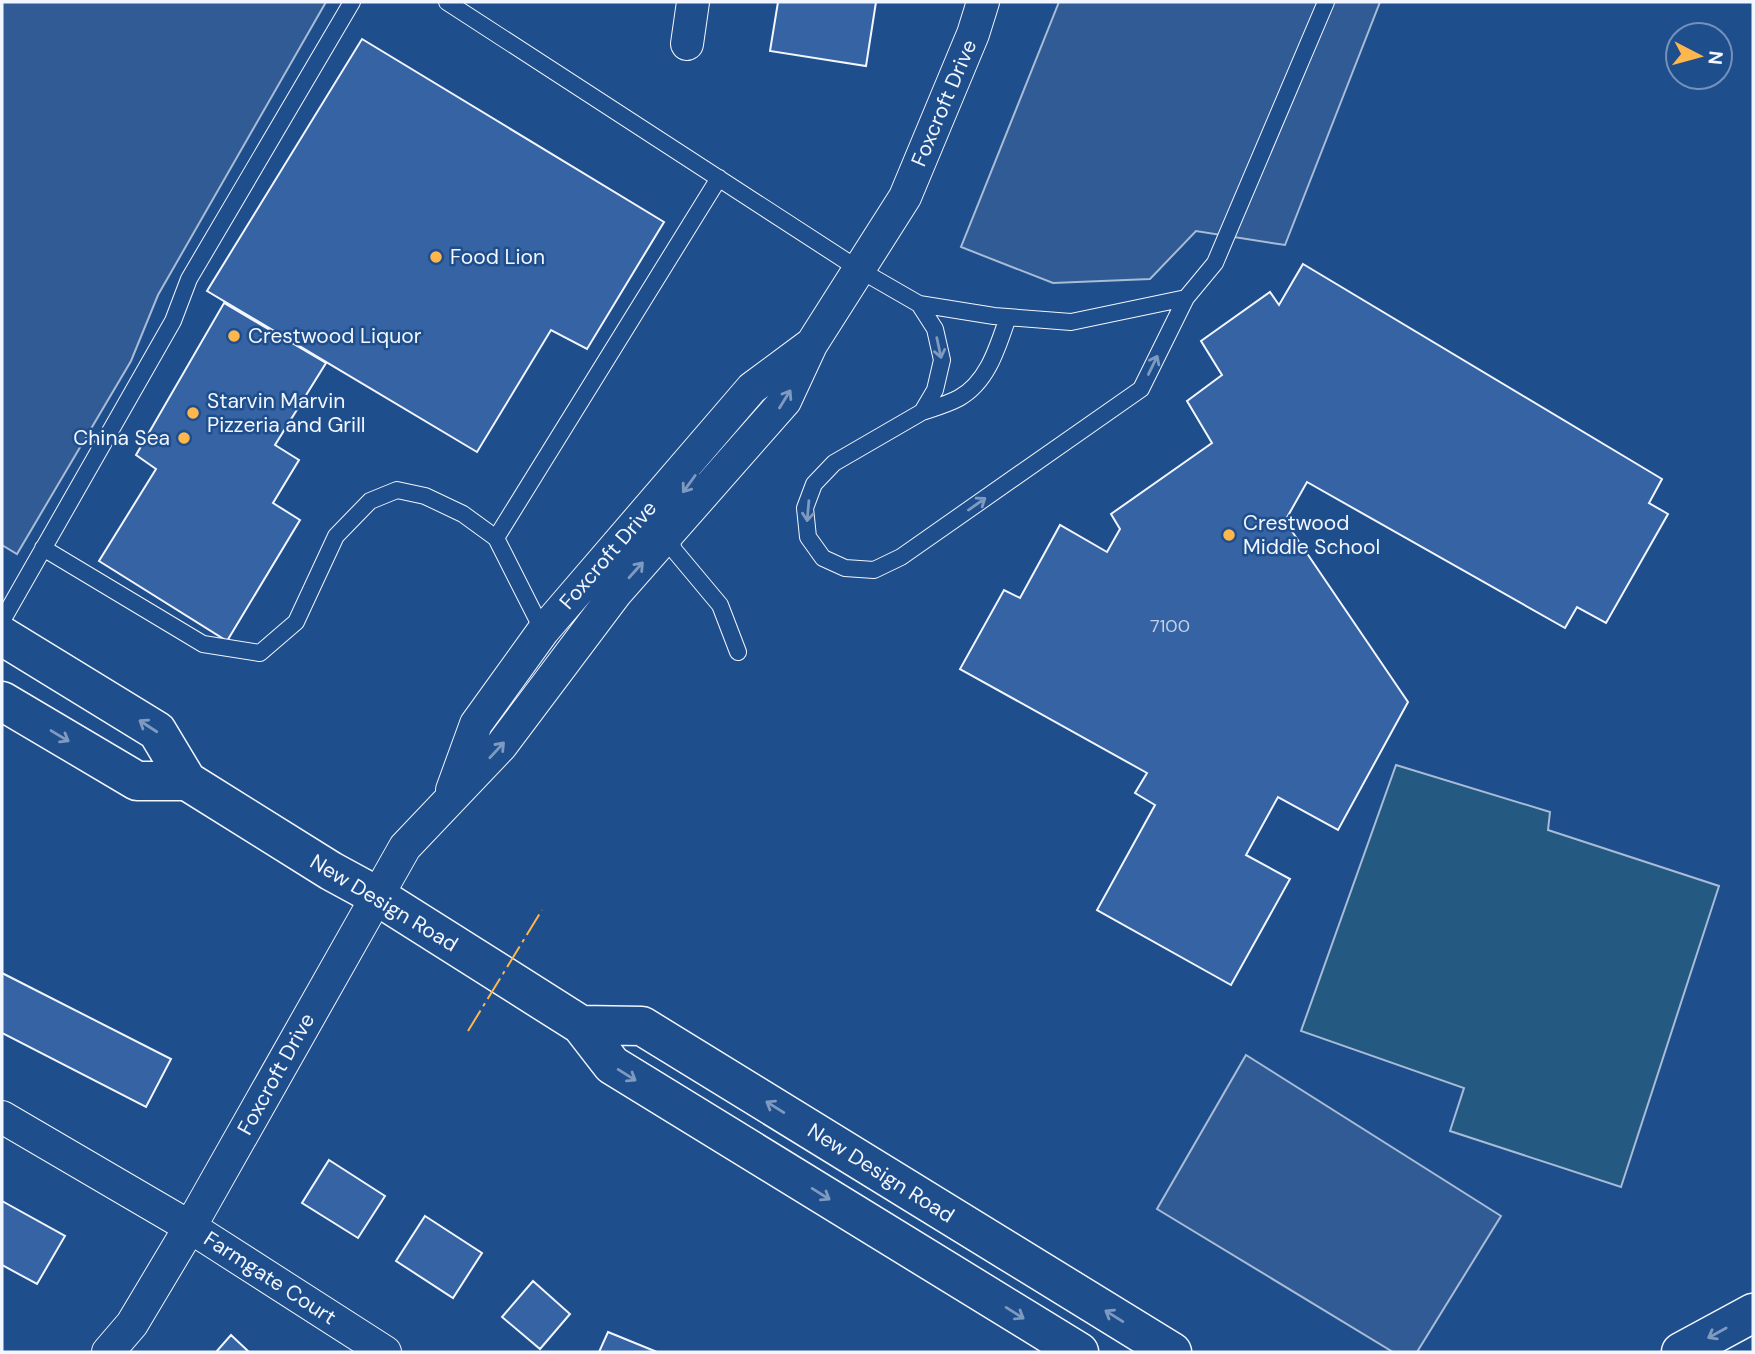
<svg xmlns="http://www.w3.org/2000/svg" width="1755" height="1354" viewBox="0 0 1755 1354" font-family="'DM Sans',sans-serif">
  <rect width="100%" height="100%" fill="#1f4e8c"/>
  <!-- green -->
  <path fill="#245a82" stroke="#a8bbd7" stroke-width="2" d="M1396 765 1550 812 1548 830 1719 886 1621 1187 1450 1131 1464 1088 1301 1031Z"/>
  <!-- parking -->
  <path fill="#305b95" stroke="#a8bbd7" stroke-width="2" d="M2 2H326L158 295 131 361 17 554 2 545Z
    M1059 2H1380L1285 245 1196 231 1150 279 1053 283 961 247Z
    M1246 1055 1501 1216 1417 1352H1393L1157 1209Z"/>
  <!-- building -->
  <path fill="#3563a3" stroke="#f2f6ff" stroke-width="2" d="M778 2H876L866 66 770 51Z
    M362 39 664 222 587 349 551 330 477 452 207 291Z
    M1303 264 1662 479 1649 503 1668 514 1606 623 1577 607 1565 628 1307 482 1285 521 1408 702 1338 830 1278 797 1246 855 1290 879 1231 985 1097 910 1155 805 1135 793 1147 773 960 669 1004 590 1020 598 1060 525 1107 552 1120 529 1111 514 1212 443 1187 401 1222 375 1201 341 1270 292 1279 305Z
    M224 303 326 363 275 445 299 460 273 503 300 520 227 641 99 561 156 469 136 455Z
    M2 973 171 1059 146 1107 2 1033Z
    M329 1160 385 1196 358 1238 302 1203Z
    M2 1201 65 1236 37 1284 2 1265Z
    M425 1216 482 1253 453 1298 396 1261Z
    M533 1281 570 1314 540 1349 502 1317Z
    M608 1332 657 1352H599Z
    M231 1335 249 1352H216Z"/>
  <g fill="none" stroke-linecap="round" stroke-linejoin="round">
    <!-- service casing -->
    <g stroke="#f2f6ff" stroke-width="18">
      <path id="service" d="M447 2 860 270 919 304 935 329 942 360 935 390 922 412 834 463 814 484 805 508 808 537 823 558 845 568 874 570 901 557 1141 389 1186 298 1215 263 1326 2
        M919 304 994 316 1071 322 1186 298
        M922 412C934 408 948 404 959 398 988 382 998 346 1008 317
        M692 478 665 520 674 550 720 605 738 652
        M496 538 719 178
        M43 548 203 644 260 653 296 622 336 536 370 501 397 490 425 496 463 514 496 538 543 631
        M2 621 173 321 189 279 352 2"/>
    </g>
    <!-- minor casing -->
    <g stroke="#f2f6ff" stroke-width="34">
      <path id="minor" d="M687 44 693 2
        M452 790 476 724 543 631 752 388 810 345
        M2 1117 190 1227 385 1352
        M108 1352 132 1324 190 1227 405 847 501 746 616 593 785 401 811 345 905 197 973 34 983 2"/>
    </g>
    <!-- secondary casing -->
    <g stroke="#f2f6ff" stroke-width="41">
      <path id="secondary" d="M2 636 157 731 187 781 331 871 377 896 581 1025 612 1065 1079 1352
        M2 701 137 781H187
        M581 1025 642 1026 1172 1352"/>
    </g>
    <!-- motorway casing -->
    <g stroke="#f2f6ff" stroke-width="41">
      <path id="motorway" d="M1681 1352 1753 1313"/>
    </g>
    <!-- service -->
    <use href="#service" stroke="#1f4e8c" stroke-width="16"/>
    <!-- minor -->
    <use href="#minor" stroke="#1f4e8c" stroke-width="32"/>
    <!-- secondary -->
    <use href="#secondary" stroke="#1f4e8c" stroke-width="38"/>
    <!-- motorway -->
    <use href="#motorway" stroke="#1f4e8c" stroke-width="38"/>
    <!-- power -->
    <path stroke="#ffb74d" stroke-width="2" stroke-dasharray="24 5 3.5 5" stroke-linecap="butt" d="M468 1031 542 910"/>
  </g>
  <!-- one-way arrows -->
  <defs><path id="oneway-shaft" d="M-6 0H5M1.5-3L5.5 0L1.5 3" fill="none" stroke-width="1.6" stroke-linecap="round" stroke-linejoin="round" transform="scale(1.75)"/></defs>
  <g stroke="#7e9ac0">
    <use href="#oneway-shaft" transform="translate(939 348) rotate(78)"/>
    <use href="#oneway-shaft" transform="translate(1153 365) rotate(-64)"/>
    <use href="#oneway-shaft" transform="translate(785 399) rotate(-58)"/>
    <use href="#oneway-shaft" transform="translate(689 484) rotate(126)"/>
    <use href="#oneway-shaft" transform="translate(977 504) rotate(-35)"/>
    <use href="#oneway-shaft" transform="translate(808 511) rotate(95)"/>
    <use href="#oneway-shaft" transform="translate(636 570) rotate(-48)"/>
    <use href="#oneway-shaft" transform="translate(148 726) rotate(-147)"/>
    <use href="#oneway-shaft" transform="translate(60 736) rotate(31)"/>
    <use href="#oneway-shaft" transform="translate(497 750) rotate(-47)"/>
    <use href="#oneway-shaft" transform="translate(627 1075) rotate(32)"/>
    <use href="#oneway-shaft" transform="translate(775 1107) rotate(-148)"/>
    <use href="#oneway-shaft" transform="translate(821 1194) rotate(32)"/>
    <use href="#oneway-shaft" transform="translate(1015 1313) rotate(32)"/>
    <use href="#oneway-shaft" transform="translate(1114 1316) rotate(-148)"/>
    <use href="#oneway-shaft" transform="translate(1717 1333) rotate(151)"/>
  </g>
  <!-- markers -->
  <g fill="#ffb74d" stroke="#1f4e8c" stroke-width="2.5">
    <circle cx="436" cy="257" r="7"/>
    <circle cx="234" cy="336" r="7"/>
    <circle cx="193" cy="413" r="7"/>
    <circle cx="184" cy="438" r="7"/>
    <circle cx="1229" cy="535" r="7"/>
  </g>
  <g text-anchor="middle" stroke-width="5" stroke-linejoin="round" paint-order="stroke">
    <!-- number labels -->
    <g font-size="18" fill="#c3d1e8">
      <text x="1170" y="632">7100</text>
    </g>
    <!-- street labels -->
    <g font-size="21" fill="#f2f6ff" stroke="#1f4e8c">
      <text transform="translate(944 103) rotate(-67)" y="7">Foxcroft Drive</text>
      <text transform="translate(608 555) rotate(-49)" y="7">Foxcroft Drive</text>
      <text transform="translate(384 903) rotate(31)" y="7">New Design Road</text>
      <text transform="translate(276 1074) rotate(-61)" y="7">Foxcroft Drive</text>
      <text transform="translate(881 1173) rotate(32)" y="7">New Design Road</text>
      <text transform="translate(270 1278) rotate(33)" y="7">Farmgate Court</text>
    </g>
    <!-- poi labels -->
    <g font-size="21" fill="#f2f6ff" stroke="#1f4e8c" text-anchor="start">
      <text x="450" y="264">Food Lion</text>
      <text x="248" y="343">Crestwood Liquor</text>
      <text x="207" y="408">Starvin Marvin<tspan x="207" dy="24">Pizzeria and Grill</tspan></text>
      <text x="170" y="445" text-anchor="end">China Sea</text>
      <text x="1243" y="530">Crestwood<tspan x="1243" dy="24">Middle School</tspan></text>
    </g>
  </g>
  <!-- border -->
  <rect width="1755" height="1354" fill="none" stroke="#f2f6ff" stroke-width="7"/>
  <!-- north arrow -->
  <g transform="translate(1699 56) rotate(96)"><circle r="33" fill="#1f4e8c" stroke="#7391ba" stroke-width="2"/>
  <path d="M0-5L12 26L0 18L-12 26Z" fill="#ffb74d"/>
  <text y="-10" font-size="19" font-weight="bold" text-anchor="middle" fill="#f2f6ff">N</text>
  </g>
</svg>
